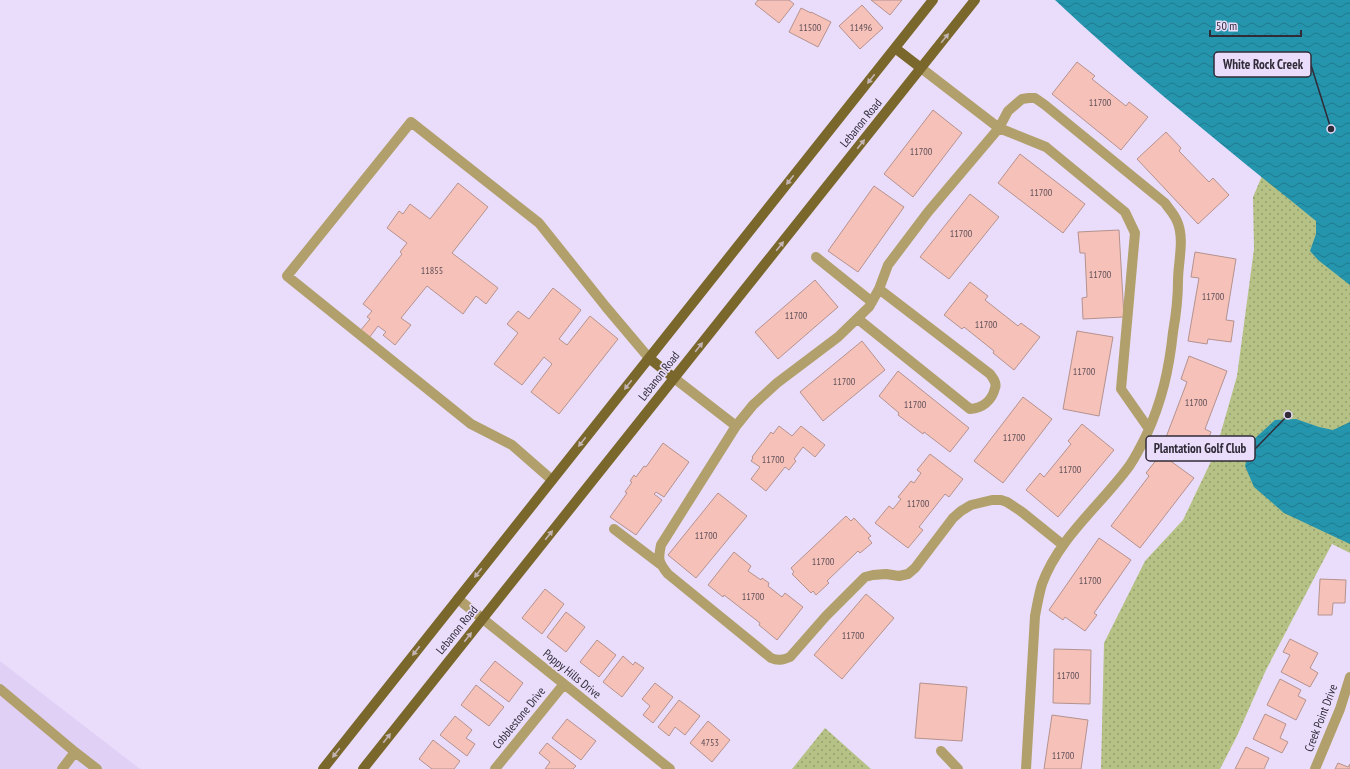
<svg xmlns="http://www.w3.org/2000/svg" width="1350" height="769" viewBox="0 0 1350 769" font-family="'PT Sans Narrow',sans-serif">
  <defs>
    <pattern id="grass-dots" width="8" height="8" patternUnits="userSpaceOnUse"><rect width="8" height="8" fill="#b6c285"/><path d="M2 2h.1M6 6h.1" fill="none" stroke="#949e6e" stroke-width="1.8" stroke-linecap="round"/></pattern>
    <pattern id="water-waves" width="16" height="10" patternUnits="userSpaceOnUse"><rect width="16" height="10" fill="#2495ad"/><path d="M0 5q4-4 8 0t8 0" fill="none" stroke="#207a8e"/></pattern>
  </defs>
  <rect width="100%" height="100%" fill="#eaddfc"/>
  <!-- built -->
  <path fill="#e0d0f6" d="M0 661 140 769H0Z"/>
  <!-- grass -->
  <path fill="url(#grass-dots)" d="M1350 26V553L1332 544 1266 670 1237 736 1220 769H1101L1104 643 1145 561 1183 520 1215 453 1237 376 1254 249 1253 197 1300 87Z
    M825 728 871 769H792Z"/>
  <!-- water -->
  <path fill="url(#water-waves)" d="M1055 0H1350V285L1318 260 1310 251 1316 234V221C1227 149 1138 78 1055 0Z
    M1296 419 1319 427 1333 430 1350 422V544L1284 513 1254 487 1245 466 1252 441 1275 420Z"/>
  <!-- building -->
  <path fill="#f5c1b9" stroke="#b5928d" d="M758 0H789L794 4 779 23 755 4Z
    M871 0H902L890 15Z
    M862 5 883 28 860 49 839 26Z
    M801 8 811 13V12L831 22 818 47 789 32Z
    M1077 62 1095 76 1092 79 1126 106 1129 102 1148 117 1121 150 1052 94Z
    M933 110 962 133 913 197 884 174Z
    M1166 132 1181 148 1179 151 1209 182 1213 178 1229 195 1198 224 1137 159Z
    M1020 154 1085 204 1063 233 998 183Z
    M458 183 488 207 452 253 498 288 486 304 476 296 463 314 427 286 401 318 411 325 395 345 383 335 386 332 378 326 369 338 360 331 370 319 367 317 372 311 363 304 402 254 400 252 407 243 387 228 399 211 403 214 410 204 430 219Z
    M874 186 904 207 858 272 828 251Z
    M970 194 999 217 949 279 920 257Z
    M1119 230 1124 317 1083 319 1082 298 1087 297 1085 253H1080L1078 232Z
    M1195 252 1236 259 1226 320 1234 321 1231 342 1208 339 1207 344 1188 341 1199 278 1191 277Z
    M815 280 838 307 778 359 755 332Z
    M970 282 988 296 985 300 1018 326 1021 323 1040 337 1014 370 993 353 994 351 964 327 962 329 944 315Z
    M553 288 581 310 559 339 567 345 590 316 618 339 559 414 531 392 552 364 544 357 522 385 494 364 518 333 507 324 518 311 529 319Z
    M1077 331 1113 337 1099 416 1063 409Z
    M862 341 885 370 823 421 800 392Z
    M1189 356 1227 371 1205 429 1211 432 1202 455 1165 440 1187 382 1181 379Z
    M898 371 969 428 950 452 924 432 923 434 898 415 899 413 879 396Z
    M1023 397 1052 419 1003 483 974 461Z
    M1082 424 1114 450 1058 517 1026 490 1040 473 1044 477 1071 444 1068 441Z
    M779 426 792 436 801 426 825 445 815 457 803 447 794 459 796 461 789 470 785 467 766 491 751 479 760 467 751 461 753 458 752 457 771 432 773 434Z
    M663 443 689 462 664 497 656 492 654 494 662 500 636 535 610 517 627 493 625 492 632 482 630 481 634 475 636 477 644 466 646 467Z
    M930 454 963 479 949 497 945 494 919 527 923 530 908 548 875 523 889 506 893 509 901 499 898 497 911 481 914 483 921 473 917 470Z
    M1161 454 1194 478 1140 548 1111 526 1149 476 1146 473Z
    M718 493 747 516 696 578 668 555Z
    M846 516 851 521 854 518 871 536 868 538 872 543 860 553 858 551 827 581 829 583 816 595 813 591 811 593 792 574 794 572 791 568Z
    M1099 538 1131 560 1094 613 1097 615 1085 631 1065 617 1063 620 1049 610Z
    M734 552 751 566 748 571 761 580 762 578 769 583 768 586 782 597 785 593 803 607 777 640 759 625 760 623 724 595 723 597 708 585Z
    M1320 579 1346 580 1345 603H1333L1332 615H1318Z
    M545 589 564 604 542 634 522 618Z
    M866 594 894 618 842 679 814 655Z
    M566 612 585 627 566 652 547 637Z
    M1290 639 1318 653 1310 668 1318 673 1310 687 1281 672 1290 655 1283 652Z
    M597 640 616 655 599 677 580 662Z
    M1054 649 1091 650 1090 704 1053 703Z
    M623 656 633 665 635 662 644 668 622 697 603 682Z
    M495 661 523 683 509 702 480 680Z
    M1280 679 1301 690 1298 696 1306 700 1296 720 1267 705Z
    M655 683 673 697 653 723 643 715 650 706 642 699Z
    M920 683 967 687 962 741 915 738Z
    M476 685 504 707 489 726 461 705Z
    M679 700 700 716 685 735 675 727 669 736 658 727Z
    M1265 714 1286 724 1280 738 1288 742 1282 753 1253 739Z
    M1052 715 1088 720 1081 769H1044Z
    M455 716 472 730 466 738 475 744 467 756 440 735Z
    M567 719 596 741 581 760 552 738Z
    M708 721 730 740 712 762 690 743Z
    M433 740 460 761 454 769H432L419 759Z
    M547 743 576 766 573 769H545L550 762 539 753Z
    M1246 747 1269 758 1264 769H1235Z
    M1338 763 1348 767 1350 764V769H1335Z"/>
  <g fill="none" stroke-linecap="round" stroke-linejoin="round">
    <!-- minor -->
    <path stroke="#b1a06c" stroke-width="10" d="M921 68 999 128 1046 147 1125 212 1135 233 1121 389 1149 429
      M816 257 872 302
      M858 319 970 409C982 408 992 401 995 388 997 383 993 378 990 374L879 289
      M674 378 736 426
      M552 480 512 445 471 424 287 276 411 122 539 223 606 307 649 358
      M614 529 660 564
      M458 599 670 769
      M0 689 75 752 62 769
      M941 751 958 769
      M75 752 97 769
      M495 769 564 684
      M1026 769 1035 616C1037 605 1039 594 1042 584 1059 537 1102 504 1130 465 1136 456 1141 446 1146 436 1162 401 1169 370 1173 332 1176 315 1178 298 1178 281 1178 262 1185 239 1177 221 1174 214 1169 209 1165 203L1045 105 1035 98H1029L1022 99 1008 111 999 128 928 212 888 265 879 289 869 307 838 337 777 383 753 405 736 426 661 545C658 559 658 562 668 574L771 658C778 661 783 660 790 657L826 616 865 577 873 575 886 574 899 576 908 574 915 568 953 518 961 511 971 505 992 500H1001L1007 502 1022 512 1063 545
      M1315 769 1340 709 1350 677"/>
    <!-- major -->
    <path stroke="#7a672b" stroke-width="10" d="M895 48 921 68
      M649 358 674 378
      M323 769 933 0
      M363 769 975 0"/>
  </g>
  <!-- one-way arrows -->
  <defs><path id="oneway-solid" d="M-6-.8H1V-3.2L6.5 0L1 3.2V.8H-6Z"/></defs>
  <g fill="#c3b4b3">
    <use href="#oneway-solid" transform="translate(945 38) rotate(-51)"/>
    <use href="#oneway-solid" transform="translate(871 79) rotate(128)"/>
    <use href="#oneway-solid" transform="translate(861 144) rotate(-51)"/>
    <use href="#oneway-solid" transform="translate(790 180) rotate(128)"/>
    <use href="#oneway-solid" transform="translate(780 246) rotate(-51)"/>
    <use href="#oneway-solid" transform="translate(699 347) rotate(-51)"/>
    <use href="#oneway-solid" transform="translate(628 385) rotate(128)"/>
    <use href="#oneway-solid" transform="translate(582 442) rotate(128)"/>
    <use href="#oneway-solid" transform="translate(549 535) rotate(-51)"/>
    <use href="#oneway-solid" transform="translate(478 573) rotate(128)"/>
    <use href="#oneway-solid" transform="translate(468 637) rotate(-52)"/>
    <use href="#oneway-solid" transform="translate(416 651) rotate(128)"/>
    <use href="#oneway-solid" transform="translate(387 738) rotate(-52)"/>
    <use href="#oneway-solid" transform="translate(336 753) rotate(128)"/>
  </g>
  <g text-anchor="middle" stroke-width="3.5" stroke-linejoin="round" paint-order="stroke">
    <!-- number labels -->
    <g font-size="10" fill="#615058">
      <text x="810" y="31">11500</text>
      <text x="861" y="31">11496</text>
      <text x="1100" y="106">11700</text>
      <text x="921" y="155">11700</text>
      <text x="1041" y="196">11700</text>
      <text x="961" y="237">11700</text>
      <text x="432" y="274">11855</text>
      <text x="1100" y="278">11700</text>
      <text x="1213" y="300">11700</text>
      <text x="796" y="319">11700</text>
      <text x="986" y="328">11700</text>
      <text x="1084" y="375">11700</text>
      <text x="844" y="385">11700</text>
      <text x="1196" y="406">11700</text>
      <text x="915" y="408">11700</text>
      <text x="1014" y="441">11700</text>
      <text x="773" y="463">11700</text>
      <text x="1070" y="473">11700</text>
      <text x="918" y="507">11700</text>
      <text x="706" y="539">11700</text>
      <text x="823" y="565">11700</text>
      <text x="1090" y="584">11700</text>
      <text x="753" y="600">11700</text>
      <text x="853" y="639">11700</text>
      <text x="1068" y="679">11700</text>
      <text x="710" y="746">4753</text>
      <text x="1063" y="759">11700</text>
    </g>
    <!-- street labels -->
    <g font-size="12" fill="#302b37" stroke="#eaddfc">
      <text transform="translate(861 123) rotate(-51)" y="4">Lebanon Road</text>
      <text transform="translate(659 376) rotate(-52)" y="4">Lebanon Road</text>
      <text transform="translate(457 630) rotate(-51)" y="4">Lebanon Road</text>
      <text transform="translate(572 674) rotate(39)" y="4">Poppy Hills Drive</text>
      <text transform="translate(519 718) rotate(-51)" y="4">Cobblestone Drive</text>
      <text transform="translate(1321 718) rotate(-69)" y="4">Creek Point Drive</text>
    </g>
  </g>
  <!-- callouts -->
  <path fill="none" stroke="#302b37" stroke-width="1.5" d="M1331 129L1311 65M1288 415L1255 449"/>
  <g fill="#302b37" stroke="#eaddfc" stroke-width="1.5">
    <circle cx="1331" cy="129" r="4"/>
    <circle cx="1288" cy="415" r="4"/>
  </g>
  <g fill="#eaddfc" stroke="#302b37" stroke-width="1.5">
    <rect x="1214" y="52" width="97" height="25" rx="4"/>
    <rect x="1146" y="436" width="109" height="25" rx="4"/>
  </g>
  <g font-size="13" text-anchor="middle" font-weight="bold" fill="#302b37">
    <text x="1263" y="69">White Rock Creek</text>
    <text x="1200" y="453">Plantation Golf Club</text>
  </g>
  <!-- scale -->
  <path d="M1210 30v6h91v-6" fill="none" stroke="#302b37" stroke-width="2"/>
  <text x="1216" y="30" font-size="12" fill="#302b37" stroke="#eaddfc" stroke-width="3" paint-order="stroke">50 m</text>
</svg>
